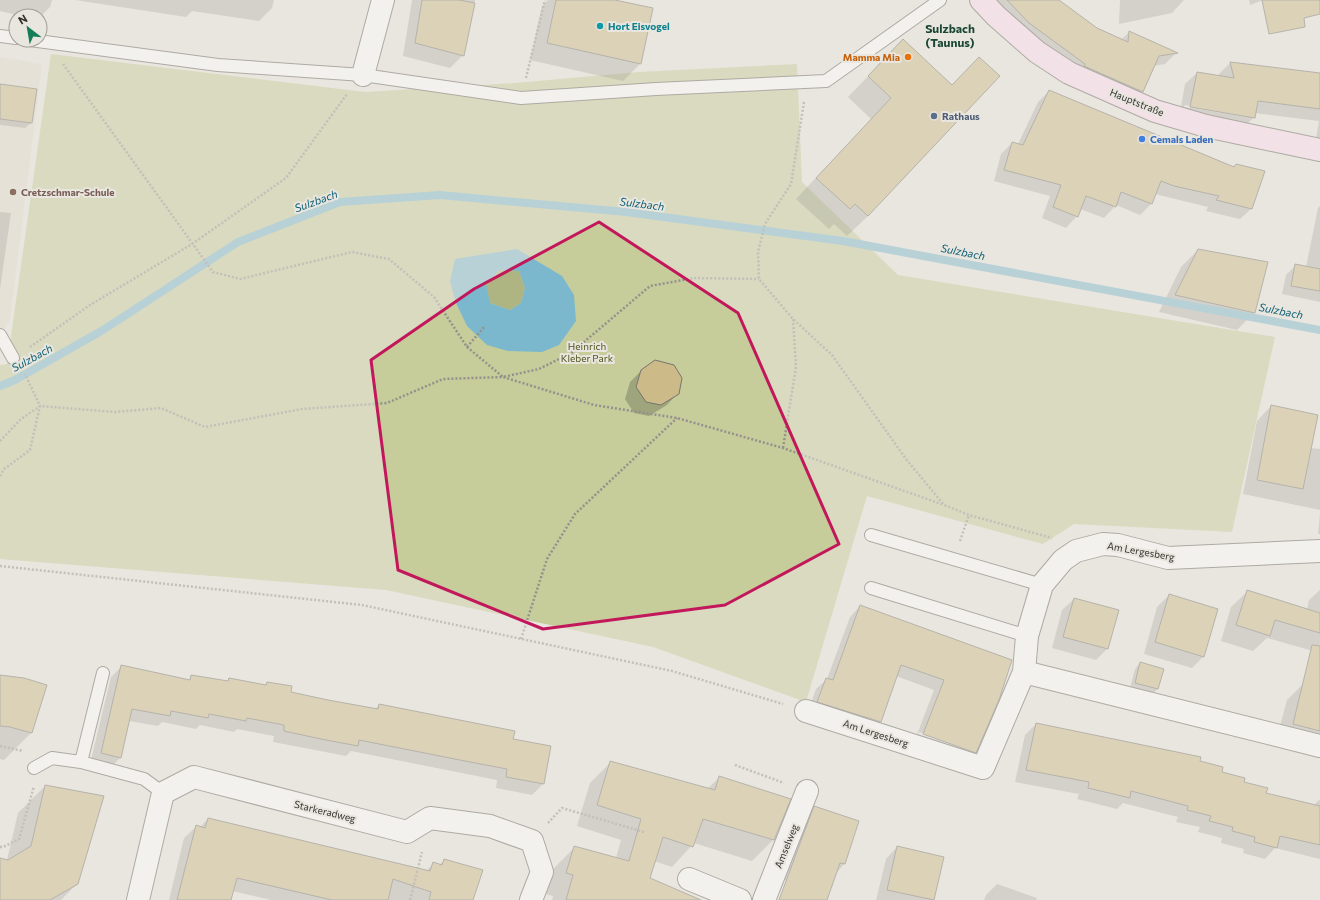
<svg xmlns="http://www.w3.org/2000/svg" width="1320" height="900" viewBox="0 0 1320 900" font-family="Commissioner,sans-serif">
  <rect width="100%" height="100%" fill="#e9e6df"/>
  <!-- built -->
  <path fill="#e0dccd" d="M0 57 42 64 10 320 0 335Z"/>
  <!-- green -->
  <path fill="#c6cd9b" d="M51 54 365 92 515 83 639 72 797 64 802 182 898 275 1275 337 1232 532 1074 524 1043 544 867 496 806 702 653 647 386 590 0 559V365L7 364Z"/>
  <!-- forest -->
  <path fill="#aeb582" d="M499 270 519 271 525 288 521 303 510 310 490 303 485 284Z"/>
  <!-- water -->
  <path fill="#7bb8cd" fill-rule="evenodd" d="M517 249 562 276 574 295 576 321 559 345 542 352 508 351 487 345 467 326 456 303 450 281 455 259ZM499 270 519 271 525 288 521 303 510 310 490 303 486 284Z"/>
  <!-- shadow -->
  <path fill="#0003" fill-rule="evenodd" d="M0 0H52L50 7 40 17 21 16 0 11Z
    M75 0H274L272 8 259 21 192 11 186 17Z
    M412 0H475L463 55 450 68 403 56Z
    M548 0H611L640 64 623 81 530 60 542 6Z
    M985 0H1057L1098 29 1121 40 1129 32 1176 53 1165 64 1153 66 1142 91 1130 103 1073 78Z
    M1120 0H1184L1172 13 1119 24Z
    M1249 0H1263L1250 5Z
    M903 40 868 216 847 236 834 224 829 229 796 199 871 119 848 97Z
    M1230 63 1320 74V145L1315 144 1319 121 1255 113 1254 117 1243 129 1179 118 1185 84 1197 73 1219 77V74ZM1185 105 1247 115V117L1184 107Z
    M0 85 31 123 25 128 0 125Z
    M1049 91 1252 208 1240 219 1206 211 1208 207 1155 194 1152 203 1140 215 1116 205 1104 218 1080 209 1077 216 1066 228 1042 218 1050 196 994 181 1001 154 1012 143 1018 144 1038 102Z
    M1320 206V302L1282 294 1286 275 1296 265 1306 267 1318 208Z
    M0 212 11 213 0 289Z
    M1198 250 1267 263 1254 313 1237 330 1159 312 1181 267Z
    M642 370 678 393 667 405 649 416 634 413 625 399 630 382Z
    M1271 406 1300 447 1320 449V510L1243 494 1257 421Z
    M1320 514V534H1318Z
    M1320 590V653L1267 638 1253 651 1221 641 1231 607 1247 592 1307 610 1309 600Z
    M1169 595 1204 656 1192 668 1144 654 1157 607Z
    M1074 599 1107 649 1096 660 1052 648 1062 610Z
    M860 606 1011 661 975 752 965 762 913 745 934 690 896 676 880 721 870 732 808 712 816 689 827 679 850 617ZM919 732 972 750V752L918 734Z
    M1140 663 1158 689 1152 694 1130 688 1135 669Z
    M122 666 188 680 192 676 226 682 229 679 264 686 268 683 289 693 375 709 379 705 512 740 550 747 543 784 532 795 496 788 497 780 351 751 346 756 310 749 273 742 274 736 237 729 234 732 200 725 196 729 162 722 158 726 129 721 120 758 109 769 90 764 111 677Z
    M0 676 31 733 4 760 0 759Z
    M1304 683 1320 687V752L1276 741 1287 700Z
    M1036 724 1199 762 1265 794 1314 805 1320 799V859L1275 848 1265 859 1243 853 1244 849 1221 843 1222 838 1198 832 1200 827 1176 822 1178 817 1123 803 1117 809 1077 799 1079 794 1015 782 1025 735Z
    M610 763 707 789 719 778 789 799 773 840 752 861 694 843 672 867 654 861 649 878 668 900H552L553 896 546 894 554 868 575 847 616 858 621 840 577 826 590 783Z
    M45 786 77 884 61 900H0V859L7 860 18 813Z
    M815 808 858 822 844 864 823 889 780 879 803 819Z
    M208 819 426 871 433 864 439 865 444 860 472 900H271L232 891 230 900H169L184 838 196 827H200Z
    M897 847 942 858 933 900H876L886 859Z
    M997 884 1037 898 1036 900H984L986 895Z"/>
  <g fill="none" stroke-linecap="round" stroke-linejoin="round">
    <!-- stream -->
    <path stroke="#7bb8cd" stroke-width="8" d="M0 386 15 380 103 330 238 242 340 202 440 195 626 212 843 241 1320 330"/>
  </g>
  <!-- building -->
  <path fill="#ccba88" stroke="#77756e" d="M422 0H459L475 3 464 56 415 43Z
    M556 0H615L653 8 641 64 547 43Z
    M1007 0H1059L1097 28 1128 42 1129 31 1178 53 1159 56 1143 92 1084 66 1085 64 1029 23Z
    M1262 0H1320V14L1304 18 1305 27 1269 34Z
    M903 39 952 85 979 57 1000 76 868 216 855 204 850 209 816 178 891 98 868 76Z
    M1230 62 1320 73V109L1258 101 1255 118 1190 107 1197 72 1234 78Z
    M0 84 37 89 32 123 0 119Z
    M1049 90 1234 167 1236 164 1265 171 1252 209 1216 200 1219 196 1174 186 1161 181 1152 204 1121 192 1116 207 1086 196 1078 217 1053 207 1061 185 1004 170 1012 142 1023 145Z
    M1198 249 1268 262 1255 313 1175 295Z
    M1295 264 1320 269V291L1291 286Z
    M655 360 674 365 682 378 679 394 661 405 646 402 636 387 641 370Z
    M1271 405 1318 415 1303 489 1257 480Z
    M1247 590 1320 613V633L1275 620 1270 636 1236 625Z
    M1169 594 1218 609 1204 657 1155 642Z
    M1074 598 1119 610 1108 649 1063 637Z
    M860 605 1012 660 999 700 976 753 923 734 944 680 901 665 881 722 817 702 826 678 833 680Z
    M1312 645 1320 646V731L1293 724Z
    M1140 662 1164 669 1158 689 1135 683Z
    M121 665 190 680 191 675 228 681 229 678 266 685 267 682 292 686 291 692 328 700 378 709 379 704 515 731 513 739 551 746 544 784 506 777 507 769 470 762 359 740 358 746 321 739 284 731V725L247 718 246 721 209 714 208 718 171 711 170 716 132 709 121 758 101 753Z
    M0 675 24 678 47 685 32 733 10 727 0 726Z
    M1036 723 1201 757 1200 761 1223 767 1222 772 1245 778 1244 782 1268 788 1266 793 1320 806V845L1280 836 1277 848 1254 842 1255 837 1232 831 1233 827 1209 821 1211 816 1187 810 1188 806 1131 791 1130 798 1088 788 1089 782 1026 770Z
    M610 761 715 790 719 776 791 799 774 840 703 819 693 847 663 837 650 878 701 900H566L573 875 566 873 574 846 629 861 641 819 597 805Z
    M45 785 104 796 78 884 50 900H0V858L8 860 31 846Z
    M814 806 859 821 845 864 840 863 827 900H779Z
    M208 818 430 871 433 862 442 865 444 859 483 870 473 900H429L431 892 393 879 388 900H332L237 878 231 900H177L196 825 205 828Z
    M897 846 944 857 934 900 887 890Z"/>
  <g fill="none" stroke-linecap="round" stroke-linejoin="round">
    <!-- lane casing -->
    <g stroke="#65635c" stroke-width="14">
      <path id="lane" d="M0 36 16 38
        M30 40 218 65 363 75 521 98 656 89 826 81 940 0
        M0 335 13 358
        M871 535 1042 585
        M871 588 1027 636
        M103 673 81 762 144 779 163 793
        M34 768 52 758 81 762"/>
    </g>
    <!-- street casing -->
    <g stroke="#65635c" stroke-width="24">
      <path id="street" d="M363 75 383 0
        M1024 672 1320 746
        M806 711 983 768 1024 672 1027 636 1042 585 1063 560 1076 551 1103 544 1118 545 1168 558 1320 551
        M689 879 740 900
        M138 900 163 793 194 777 407 832 430 818 490 826 532 841 542 872 531 900
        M764 900 807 791"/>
    </g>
    <!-- secondary casing -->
    <g stroke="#65635c" stroke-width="24">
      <path id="secondary" d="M981 0 996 16 1037 52 1069 73 1155 111 1206 126 1320 150"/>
    </g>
    <!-- path -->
    <path stroke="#94918c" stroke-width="2.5" stroke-dasharray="2 2" stroke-linecap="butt" d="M63 64 213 272 240 279 352 252 389 259 434 297 467 347 503 377 539 369 571 353 650 286 694 278 759 279
      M526 78 545 0
      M804 102 791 184 765 224 758 252 759 279 793 319 832 355 906 459 944 505 969 515 1052 538
      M30 347 90 305 192 244 286 178 347 94
      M467 347 485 326
      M0 441 21 419 40 406 115 412 161 408 205 427 302 409 387 403 443 379 503 377 594 405 677 418 783 448 944 505
      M783 448 796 367 793 319
      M0 476 4 469 30 450 40 406 25 374
      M960 541 969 515
      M0 566 362 605 672 671 783 704
      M521 639 547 559 575 514 677 418
      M0 746 23 751
      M735 765 784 783
      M548 823 562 808 644 832
      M0 847H3L19 839 34 786
      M410 900 422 852"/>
    <!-- lane -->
    <use href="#lane" stroke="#fff" stroke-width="12"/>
    <!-- street -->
    <use href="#street" stroke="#fff" stroke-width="22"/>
    <!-- secondary -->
    <use href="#secondary" stroke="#fddbf0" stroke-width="22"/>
  </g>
  <!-- marked area -->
  <path d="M0 0H1320V900H0ZM599 222 738 313 839 544 725 605 543 629 398 570 371 360 474 289Z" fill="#e9e6df" fill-opacity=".55" fill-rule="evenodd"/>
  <path fill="none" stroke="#c2185b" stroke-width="3" stroke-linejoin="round" d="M599 222 738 313 839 544 725 605 543 629 398 570 371 360 474 289Z"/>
  <!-- markers -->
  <circle fill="#0f9aa8" stroke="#e9e6df" stroke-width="1.5" cx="600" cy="26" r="4"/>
  <circle fill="#e8710a" stroke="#e9e6df" stroke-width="1.5" cx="908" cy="57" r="4"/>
  <circle fill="#5c6f8a" stroke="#e9e6df" stroke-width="1.5" cx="934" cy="116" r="4"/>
  <circle fill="#3f7fe0" stroke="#e9e6df" stroke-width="1.5" cx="1142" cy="139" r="4"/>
  <circle fill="#8d6e63" stroke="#e9e6df" stroke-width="1.5" cx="13" cy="192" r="4"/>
  <g text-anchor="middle" stroke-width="4" stroke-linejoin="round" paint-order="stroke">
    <!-- culture labels -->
    <g font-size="10" font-weight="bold" fill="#0d838f" stroke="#e9e6df" text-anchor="start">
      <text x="608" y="30">Hort Eisvogel</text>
    </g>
    <!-- food labels -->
    <g font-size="10" font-weight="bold" fill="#c56008" stroke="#e9e6df" text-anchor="end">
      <text x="900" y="61">Mamma Mia</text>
    </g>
    <!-- street labels -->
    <g font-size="10" fill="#33322f" stroke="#e9e6df">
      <text transform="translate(1137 102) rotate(22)" y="4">Hauptstraße</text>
      <text transform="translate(1141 551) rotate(10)" y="4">Am Lergesberg</text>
      <text transform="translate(876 733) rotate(18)" y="4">Am Lergesberg</text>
      <text transform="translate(325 811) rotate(14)" y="4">Starkeradweg</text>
      <text transform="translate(786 846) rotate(-68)" y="4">Amselweg</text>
    </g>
    <!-- service labels -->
    <g font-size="10" font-weight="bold" fill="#4e5e75" stroke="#e9e6df" text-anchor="start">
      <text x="942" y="120">Rathaus</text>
    </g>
    <!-- shop labels -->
    <g font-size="10" font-weight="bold" fill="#366cbe" stroke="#e9e6df" text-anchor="start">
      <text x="1150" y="143">Cemals Laden</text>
    </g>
    <!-- education labels -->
    <g font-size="10" font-weight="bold" fill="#785e54" stroke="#e9e6df" text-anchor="start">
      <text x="21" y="196">Cretzschmar-Schule</text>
    </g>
    <!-- park labels -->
    <g font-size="10" fill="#50551c" stroke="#e9e6df">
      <text x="587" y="350">Heinrich<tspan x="587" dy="12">Kleber Park</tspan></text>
    </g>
    <!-- water labels -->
    <g font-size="11" font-style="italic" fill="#0d6075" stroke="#e9e6df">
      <text transform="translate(316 201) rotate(-20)" y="4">Sulzbach</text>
      <text transform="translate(642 204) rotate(7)" y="4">Sulzbach</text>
      <text transform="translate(963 252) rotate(11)" y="4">Sulzbach</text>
      <text transform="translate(1281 311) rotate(11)" y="4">Sulzbach</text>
      <text transform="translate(32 358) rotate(-29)" y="4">Sulzbach</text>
    </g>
    <!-- quarter labels -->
    <g font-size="12" font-weight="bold" fill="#194633" stroke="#e9e6df">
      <text x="950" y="33">Sulzbach<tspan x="950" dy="14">(Taunus)</tspan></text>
    </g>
  </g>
  <!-- north arrow -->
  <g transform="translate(28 28) rotate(329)"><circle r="19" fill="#e9e6df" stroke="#a09e99"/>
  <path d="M0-3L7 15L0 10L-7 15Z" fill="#157d58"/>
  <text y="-6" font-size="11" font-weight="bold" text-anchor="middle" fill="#33322f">N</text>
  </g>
</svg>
